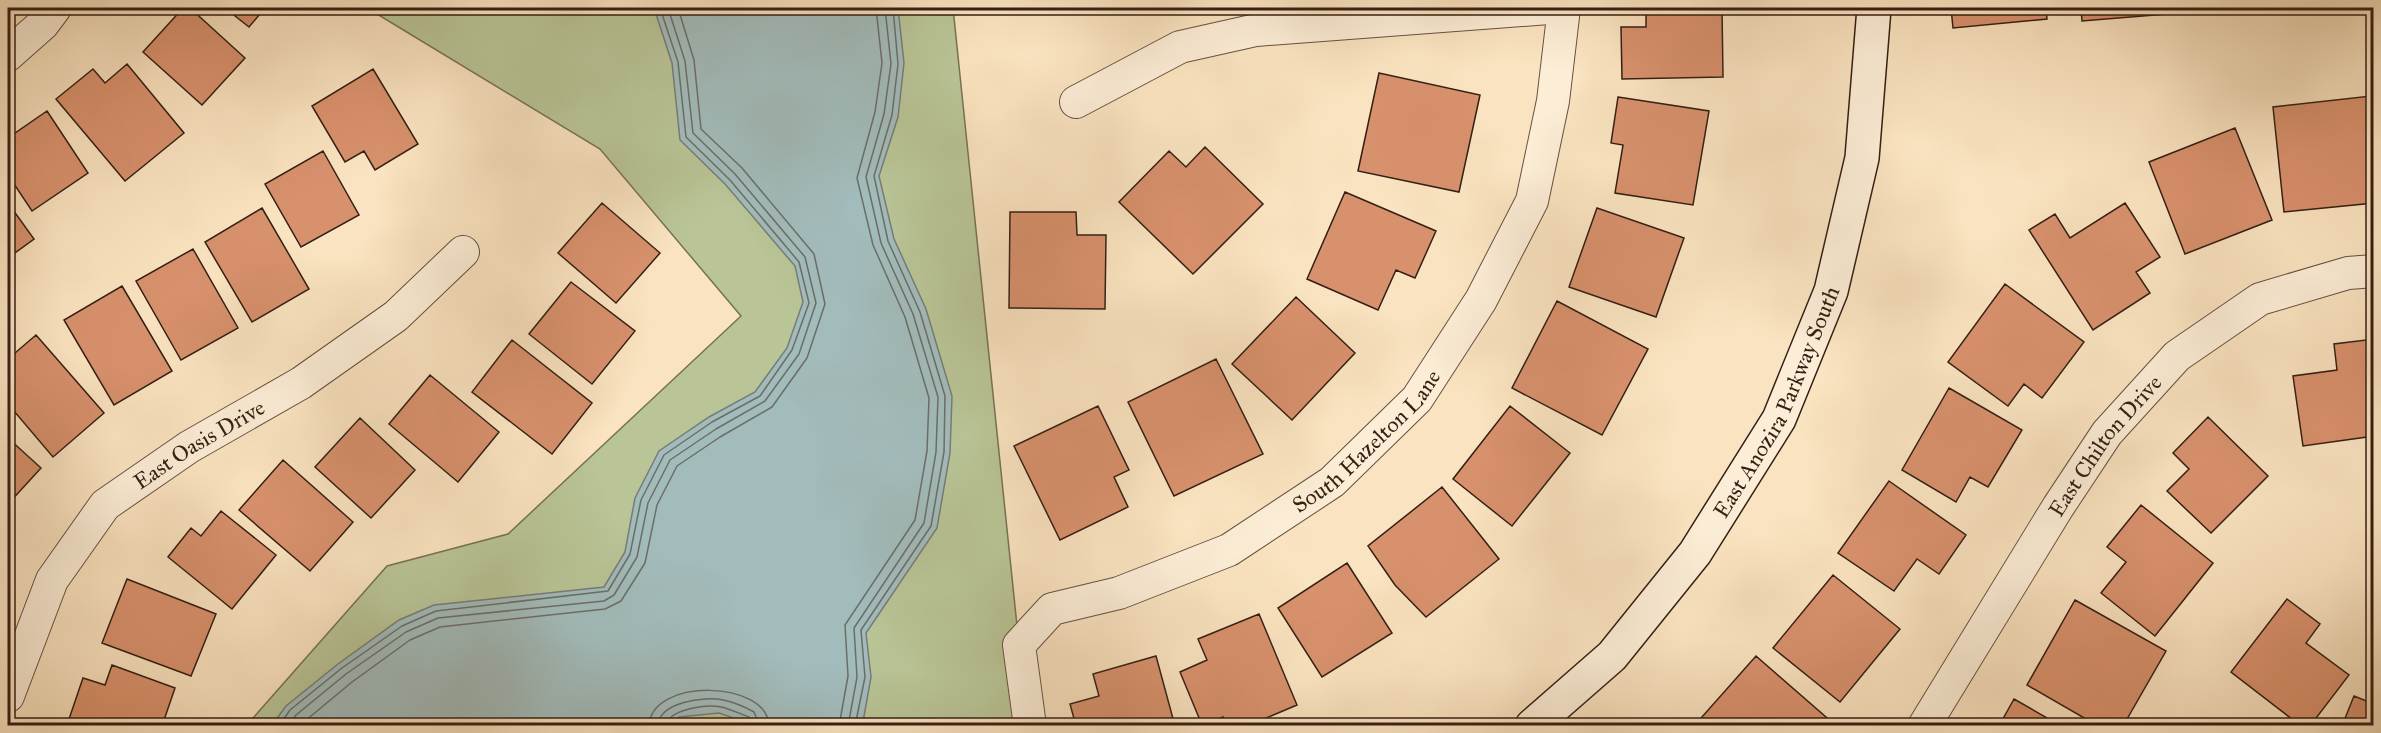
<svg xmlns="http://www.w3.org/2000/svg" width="2381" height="733" viewBox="0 0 2381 733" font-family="'IM FELL Great Primer',serif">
  <rect width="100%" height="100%" fill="#fae3c0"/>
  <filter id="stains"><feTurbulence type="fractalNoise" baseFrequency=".00333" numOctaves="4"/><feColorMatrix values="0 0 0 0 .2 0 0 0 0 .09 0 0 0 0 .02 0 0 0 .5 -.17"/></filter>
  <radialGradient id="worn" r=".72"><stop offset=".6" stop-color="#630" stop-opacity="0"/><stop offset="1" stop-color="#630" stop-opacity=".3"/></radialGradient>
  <!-- green -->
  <path fill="#b9c597" stroke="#767256" stroke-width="1.5" d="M367 8H953L1019 645 1030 725 246 726 387 566 508 534 741 316 600 149Z"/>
  <!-- water -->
  <path fill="#a2bcbc" stroke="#767d79" stroke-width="1.5" d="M654 8H898L904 63 898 117 879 176 894 239 926 309 952 396 950 453 937 528 866 633 871 677 863 722 858 726 754 725 719 713 679 717 669 726 272 725 286 706 338 664 399 620 434 605 604 587 625 552 635 498 659 451 709 417 755 392 787 348 803 302 795 266 725 184 680 140 672 63Z"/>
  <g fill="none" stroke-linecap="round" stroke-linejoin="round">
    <!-- shore -->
    <path stroke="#6b6e68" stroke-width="1.5" d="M279 726 290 710 342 668 402 626 436 611 608 591 630 554 641 500 664 455 712 422 760 396 792 350 809 303 799 262 730 180 686 137 678 62 660 8
      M288 726 296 715 346 674 406 632 438 618 604 601 614 595 637 557 648 503 670 460 716 429 765 401 799 354 816 303 805 257 735 174 693 133 685 61 668 8
      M299 726 352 682 410 640 440 627 605 609 621 601 645 563 657 505 677 466 720 437 772 407 807 358 825 304 814 254 742 168 701 129 694 60 678 8
      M649 726C651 677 768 680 769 726
      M658 726C659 702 704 696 723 700 733 702 745 707 754 712L760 726
      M666 726C668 709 707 704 721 707 731 709 740 714 749 717L753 726
      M839 726 848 676 845 625 915 520 927 451 929 398 905 317 873 245 857 178 875 112 882 63 876 8
      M848 726 857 677 854 628 924 523 936 452 938 397 913 314 881 243 866 177 884 114 891 64 885 8
      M855 726 865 677 861 630 931 526 944 452 945 396 920 312 888 241 874 176 892 115 898 64 893 8"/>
  </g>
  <!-- building -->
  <path fill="#d8916d" stroke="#341f14" stroke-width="1.5" d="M183 8H190L245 58 202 105 143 52Z
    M225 8H265L249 27Z
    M1646 8H1722L1723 77 1622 79 1621 27H1646Z
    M1951 8H2046L2047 19 1953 28Z
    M2081 8H2178L2179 13 2082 21Z
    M127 64 184 133 125 181 56 99 93 69 105 83Z
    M373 69 418 144 375 170 364 151 345 162 312 106Z
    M1379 73 1480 95 1459 192 1358 171Z
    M2371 96 2374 203 2284 212 2273 107Z
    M1618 97 1709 111 1693 205 1615 193 1623 145 1611 143Z
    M47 111 88 173 32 211 8 175V138Z
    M2235 128 2272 220 2185 254 2149 162Z
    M1205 147 1263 204 1193 274 1119 202 1169 151 1186 167Z
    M323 151 359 215 301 247 265 184Z
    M1345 192 1436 231 1415 278 1396 270 1378 310 1307 279Z
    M8 203 34 239 8 258Z
    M602 203 660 253 616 303 558 253Z
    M2125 203 2160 257 2136 272 2150 293 2093 330 2029 230 2055 214 2070 238Z
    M262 208 309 289 252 322 205 242Z
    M1597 208 1684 238 1656 317 1569 287Z
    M1010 212H1076L1077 235H1106L1105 309 1009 308Z
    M193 249 238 328 181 360 136 281Z
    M571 282 635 331 592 384 529 334Z
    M2005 284 2084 342 2042 398 2024 384 2008 406 1948 362Z
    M122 286 172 371 114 405 64 320Z
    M1296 297 1355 353 1292 420 1232 364Z
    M1557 301 1648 349 1602 435 1512 388Z
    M36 335 104 413 53 457 8 404V359Z
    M2374 339V436L2303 446 2293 376 2337 370 2334 344Z
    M512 340 592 403 552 454 472 392Z
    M1216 359 1263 454 1174 496 1128 402Z
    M430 375 499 432 458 482 389 424Z
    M1949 388 2022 430 1988 487 1970 477 1956 502 1902 470Z
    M1098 406 1129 470 1114 477 1128 507 1060 540 1014 446Z
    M1510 406 1570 453 1512 526 1453 479Z
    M2208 417 2268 476 2211 533 2167 491 2189 469 2173 453Z
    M360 418 415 470 371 518 315 467Z
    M8 438 41 468 8 504Z
    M283 460 353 522 310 571 239 510Z
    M1889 481 1966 535 1939 574 1917 559 1894 591 1838 553Z
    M1442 487 1499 559 1426 617 1395 585 1368 546Z
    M2141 505 2213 563 2155 636 2101 593 2126 562 2107 547Z
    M221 511 276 555 232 609 168 557 191 528 201 536Z
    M1347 563 1392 633 1322 677 1278 608Z
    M1833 575 1900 629 1840 702 1773 648Z
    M127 579 216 614 191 676 102 643Z
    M2287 599 2320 624 2306 643 2349 675 2310 726H2301L2231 672Z
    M2075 600 2166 651 2123 726H2098L2027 685Z
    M1259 614 1297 705 1247 726H1226L1223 717 1202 725 1180 672 1207 660 1198 639Z
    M1156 656 1175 726H1076L1070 704 1099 696 1093 674Z
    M1756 656 1834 724 1833 726H1694Z
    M112 665 175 688 162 726 67 725 83 678 105 685Z
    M2354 696 2374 704V726H2342Z
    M2014 699 2061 726H1999Z"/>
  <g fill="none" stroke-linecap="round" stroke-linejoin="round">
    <!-- street casing -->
    <g stroke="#66503f" stroke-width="34">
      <g id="street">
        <path d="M8 55 43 24 55 8"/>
        <path d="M1076 102 1180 47 1256 30 1549 8"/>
        <path id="s1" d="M8 696 52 580 105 505 189 447 301 383 396 316 463 252"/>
        <path id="s2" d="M1030 726 1019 645 1052 609 1119 593 1229 550 1332 482 1417 399 1481 300 1532 201 1553 101 1564 8"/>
        <path id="s3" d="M1924 726 2058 507 2107 433 2177 356 2260 299 2348 273 2374 271"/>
      </g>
    </g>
    <!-- secondary casing -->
    <g stroke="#341f14" stroke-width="36">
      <g id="secondary">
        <path id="s4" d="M1532 726 1612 656 1695 553 1779 419 1831 291 1862 158 1874 8"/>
      </g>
    </g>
    <!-- street -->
    <use href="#street" stroke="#fcedd6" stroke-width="32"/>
    <!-- secondary -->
    <use href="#secondary" stroke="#fcedd6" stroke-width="33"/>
  </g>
  <g text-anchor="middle" stroke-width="5" stroke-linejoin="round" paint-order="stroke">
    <!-- street labels -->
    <g font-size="22" fill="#341f14" stroke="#fcedd6">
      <text dy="8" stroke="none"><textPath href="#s4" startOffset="411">East Anozira Parkway South</textPath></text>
      <text dy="8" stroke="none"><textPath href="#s2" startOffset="494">South Hazelton Lane</textPath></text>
      <text dy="8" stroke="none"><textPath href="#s1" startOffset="328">East Oasis Drive</textPath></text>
      <text dy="8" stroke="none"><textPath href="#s3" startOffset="334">East Chilton Drive</textPath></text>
    </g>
  </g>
  <!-- margin -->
  <rect width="2381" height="733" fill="none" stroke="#fae3c0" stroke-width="30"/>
  <rect x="9" y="9" width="2363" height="715" fill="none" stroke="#341f14" stroke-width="3"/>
  <rect x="15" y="15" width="2351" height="703" fill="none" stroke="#341f14" stroke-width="1.5"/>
  <rect width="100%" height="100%" filter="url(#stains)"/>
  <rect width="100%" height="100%" fill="url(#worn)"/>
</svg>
